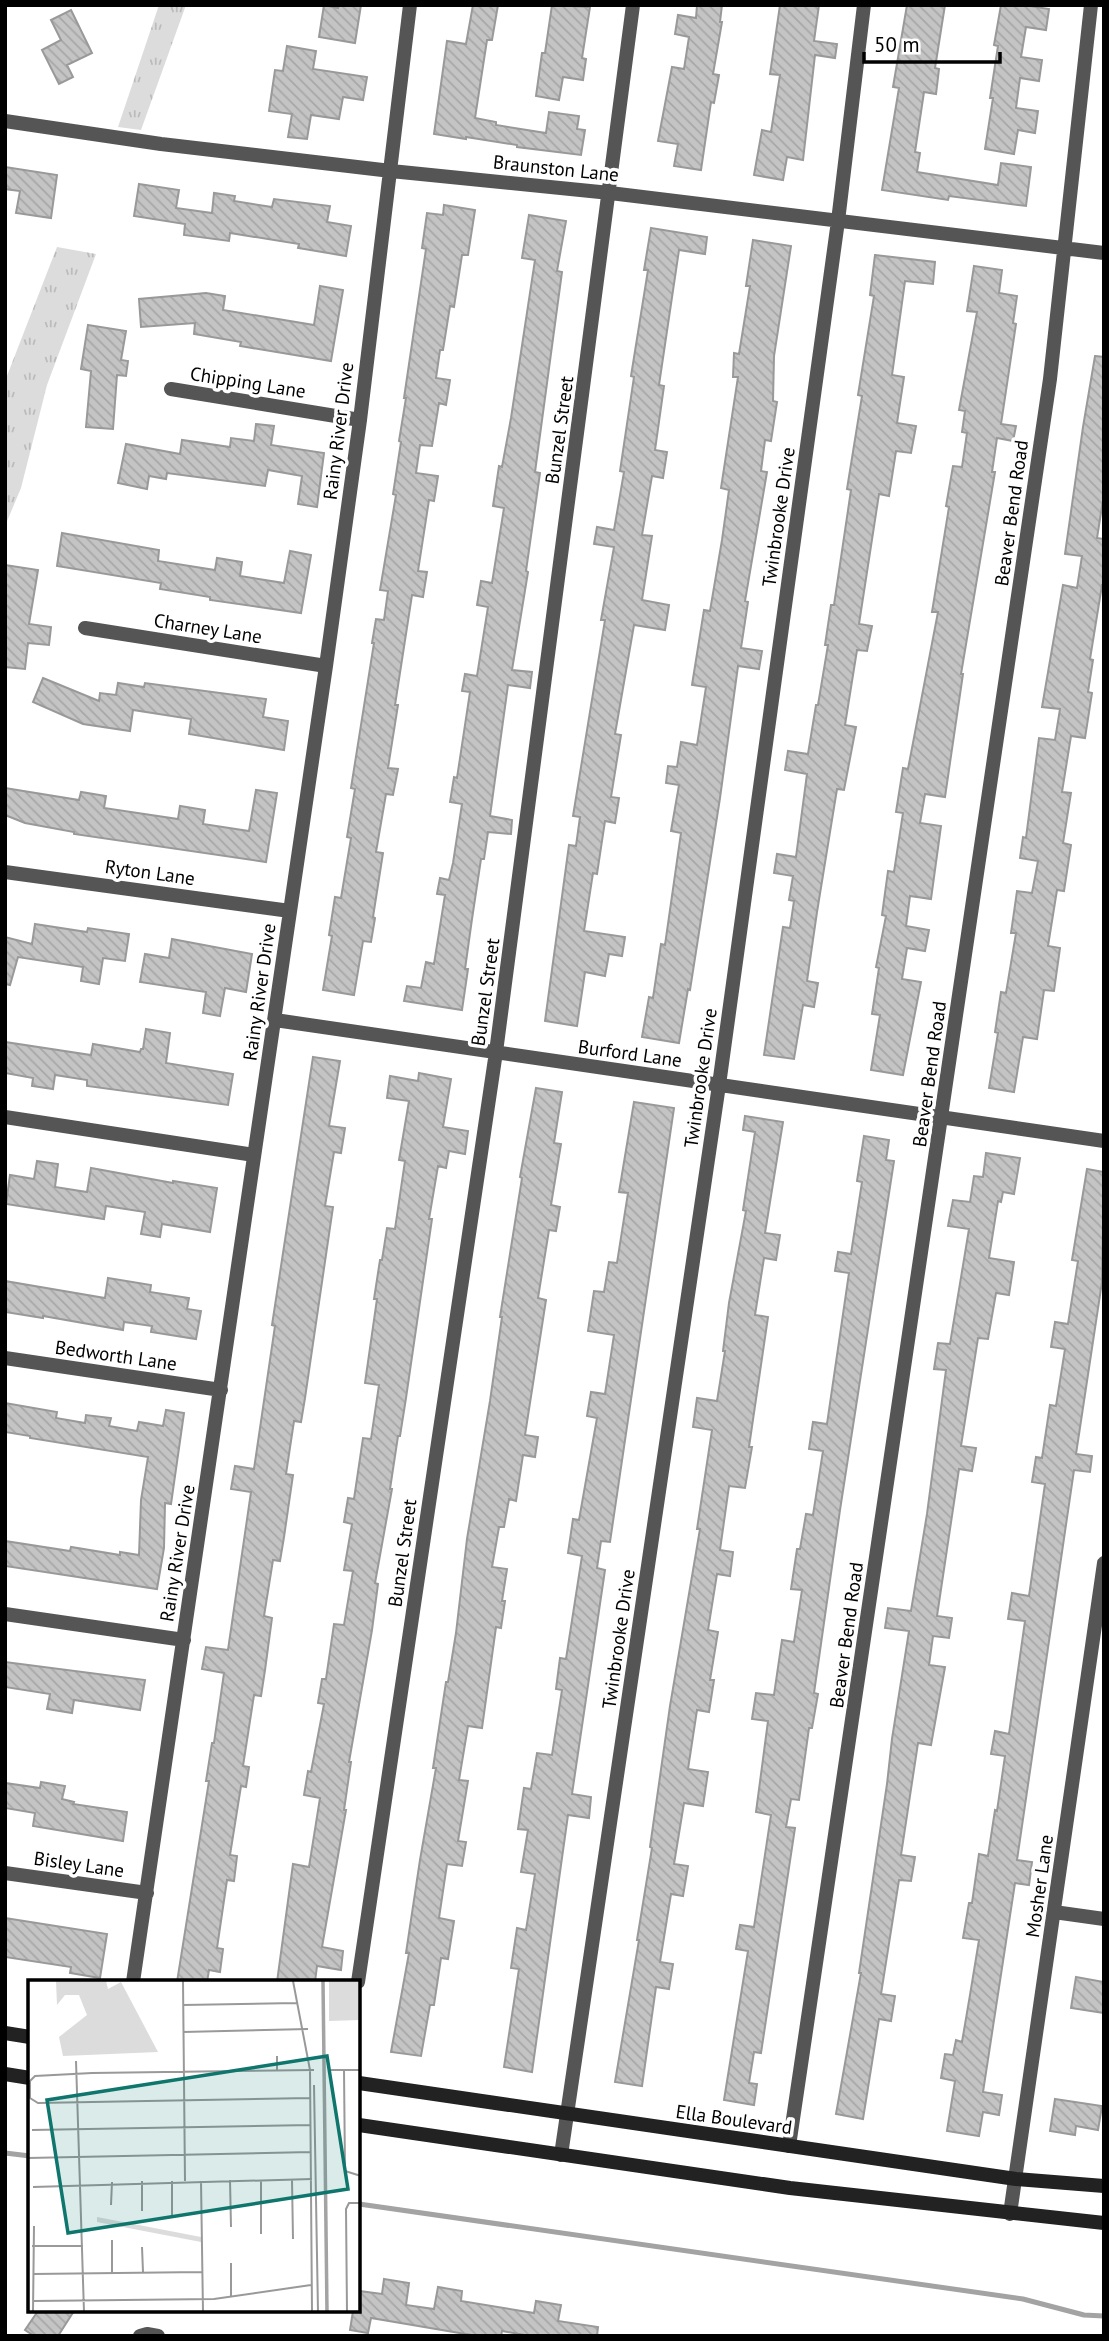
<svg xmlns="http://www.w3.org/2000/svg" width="1109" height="2341" viewBox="0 0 1109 2341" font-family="'PT Sans',sans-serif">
  <defs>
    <pattern id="grass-tufts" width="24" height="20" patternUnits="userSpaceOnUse" patternTransform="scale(1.75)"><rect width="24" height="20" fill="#dcdcdc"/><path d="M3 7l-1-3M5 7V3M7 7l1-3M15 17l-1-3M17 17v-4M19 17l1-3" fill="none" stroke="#bbb"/></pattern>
    <pattern id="building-back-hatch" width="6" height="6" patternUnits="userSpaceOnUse" patternTransform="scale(1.75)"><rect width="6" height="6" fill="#c4c4c4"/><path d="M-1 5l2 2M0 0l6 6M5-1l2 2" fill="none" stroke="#a7a7a7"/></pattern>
  </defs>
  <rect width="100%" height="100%" fill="#fff"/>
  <!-- grass -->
  <path fill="url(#grass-tufts)" d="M159 5H186L141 130 118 127Z
    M57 247 96 254 47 385 21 488 5 526V381Z"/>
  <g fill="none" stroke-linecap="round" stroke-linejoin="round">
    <!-- stream -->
    <path stroke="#a3a3a3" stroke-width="5" d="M5 2153 30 2156
      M359 2204 1023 2299 1084 2315 1104 2316"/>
  </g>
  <!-- building -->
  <path fill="url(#building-back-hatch)" stroke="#999" stroke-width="2" d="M324 5 338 8 339 5H361L355 43 319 37Z
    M473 5H498L492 40H487L475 118 496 122V125L546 133 549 112 579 116 577 129 585 130 581 155 517 147V145L466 137V139L434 134 447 41 466 44Z
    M552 5 590 7 582 58 586 59 583 80 563 77 559 100 536 96 542 53H545Z
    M697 5H722L720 22H722L713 74 719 75 714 103 711 102 701 170 674 166 678 144 658 141 672 67 684 69 689 37 675 34 678 15 696 18Z
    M780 5H819L814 41 837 44 835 58 815 55 803 160 787 157 783 180 754 175 762 130 771 132 780 75 770 74Z
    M907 5H945L935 68 939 69 936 94 924 92 915 152 920 153 917 172 998 185 1001 163 1031 167 1026 206 949 196 948 200 882 190 899 88 893 87Z
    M1001 5H1024L1049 9 1046 30 1026 27 1021 57 1042 60 1039 81 1020 78 1016 108 1038 111 1035 133 1018 130 1014 154 985 149 993 98H990L998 46 994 45Z
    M71 10 92 53 67 65 73 77 59 84 42 50 61 40 51 20Z
    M287 46 316 51 313 69 367 77 363 100 343 97 339 119 311 115 307 139 288 137 292 114 269 111 275 70 283 71Z
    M5 167 57 175 51 218 16 213 20 191 5 189Z
    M139 184 179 190 176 208 212 213 214 193 235 196 234 201 272 207 274 199 330 206 327 222 351 226 346 256 298 248 299 244 230 233 229 241 184 235 185 224 134 216Z
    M444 205 475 210 468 255H462L454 307 450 306 443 350H440L436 378 450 380 446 405 439 403 432 446 420 445 416 473 438 476 434 501 429 500 418 571 427 572 423 597 412 595 395 705H398L388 768 398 769 393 795 386 794 376 852 383 853 373 917 375 918 371 942 363 941 354 995 323 990 332 936 329 935 335 897 341 898 351 838 347 837 355 789 351 788 374 643H372L376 619 384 620 388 591 380 590 396 495 393 494 401 442 399 441 406 398H404L426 249 422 248 427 213 443 215Z
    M529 215 566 221 557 271 562 272 535 472 540 473 526 571 528 572 512 670 532 672 530 688 508 685 490 816 512 820 511 834 488 832 484 859H481L472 919 465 969H468L462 1010 404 1001 407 986 421 988 426 962 434 964 445 895 437 894 440 878 449 880 453 863 462 804 450 802 454 777 457 778 470 692 462 691 465 674 477 676 488 607 477 605 481 581 492 583 504 508 493 506 499 466 502 467 511 418 535 260 522 258Z
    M651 228 707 237 705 254 679 250 659 385 664 386 655 450 667 452 663 478 652 476 642 535 652 536 642 600 669 605 665 630 634 625 615 734 621 735 611 797 619 798 615 823 605 821 597 874 593 873 584 931 625 937 622 956 609 954 605 976 585 972 577 1026 545 1021 569 845 576 846 580 817 573 816 605 620H601L614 547 594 544 597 527 614 530 624 472 620 471 634 377 631 376 648 270H644Z
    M753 240 791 246 774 356 773 401 777 402 771 441 765 440 761 471 767 472 745 601 748 602 741 648 762 651 759 669 738 666 720 798 690 990 688 989 679 1043 642 1037 649 997 653 998 661 944 665 945 681 833 671 831 679 785 666 783 668 766 677 767 681 742 697 745 706 687 692 685 704 610 710 611 722 540 729 490 721 488 738 377H733L734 353 739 354 750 286H746Z
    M875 255 935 262 933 284 905 281 892 375 904 377 897 423 916 426 911 453 896 451 889 496 879 494 859 624 872 626 867 651 857 650 845 725 856 727 844 790 837 789 817 912 807 981 818 983 814 1007 803 1005 794 1059 764 1055 783 927 790 928 794 901 789 900 793 876 774 873 777 854 796 857 807 774 785 770 788 751 808 754 816 705H818L828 645H825L831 605H834L851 490 847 489 862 396 858 395 874 296 870 295Z
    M974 266 1002 270 999 293 1017 296 1013 323 1016 324 1001 424 1016 426 1013 441 997 438 992 472H995L961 674H963L945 797 925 794 920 823 941 826 931 899 910 896 906 926 929 930 925 951 907 948 902 979 921 982 903 1075 871 1070 880 1015 872 1014 879 968 876 967 886 916 882 915 888 871 894 872 903 813 896 812 903 768 908 769 938 612H932L949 507 946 506 953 466 962 467 967 433 962 432 965 411 959 410 977 312 967 311Z
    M320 286 343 290 331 361 240 346 241 342 194 334 195 323 141 327 139 299 206 293 225 296 223 310 314 325Z
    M88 325 126 331 121 360 128 361 126 376 117 375 113 429 86 427 91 371 81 369Z
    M1095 356 1104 357V494L1097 538 1104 539V585H1102L1090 659 1093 660 1088 692 1092 693 1085 738 1071 736 1062 792 1071 793 1063 843 1071 845 1064 891 1057 890 1048 946 1060 948 1054 991 1044 990 1037 1039 1023 1037 1014 1092 989 1088 998 1033 995 1032 1001 992 1006 993 1016 933H1011L1017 891 1032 893 1038 861 1020 858 1023 837 1026 838 1039 738 1055 740 1060 709 1042 707 1063 585 1077 588 1082 556 1065 554 1083 427Z
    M256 424 274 426 271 445 324 453 317 507 298 504 302 476 268 470 265 486 167 473 166 479 149 476 147 489 118 483 126 444 180 454 182 440 230 447 231 438 254 441Z
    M62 533 159 550 158 561 215 570 217 558 242 562 240 576 284 583 290 551 311 555 301 613 210 600V597L160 589 161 583 57 566Z
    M5 565 38 570 29 624 51 627 49 645 28 643 25 669 5 667Z
    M43 678 99 701 100 693 116 695 118 683 144 687 145 683 266 699 263 717 288 721 284 750 189 734 191 719 133 710 130 731 83 724 33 702Z
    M5 788 79 800 81 792 106 796 104 808 178 819 180 806 205 810 203 824 249 831 256 790 277 793 266 862 74 834V832L25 823 5 815Z
    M35 924 87 932 88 928 129 934 125 961 103 958 99 984 81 981 83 967 18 957 10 985 5 984V937L32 944Z
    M172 939 252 954 246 992 225 988 220 1016 203 1013 206 992 140 982 145 954 169 958Z
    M146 1029 170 1033 166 1063 233 1074 228 1105 87 1086V1080L55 1075 53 1089 32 1086 33 1078 5 1073V1042L91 1055 93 1044 140 1052 141 1049H143Z
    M313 1057 340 1061 329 1126 345 1128 341 1153 334 1152 325 1206 333 1207 305 1398 301 1422 294 1421 286 1474 293 1475 284 1537 280 1561 273 1560 264 1616 272 1618 265 1670 261 1696 254 1695 243 1766 249 1767 246 1787 241 1786 230 1855 237 1856 234 1881 227 1880 217 1948 223 1949 220 1972 209 1970 207 1982H177L209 1781H206L212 1743H214L224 1673 202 1669 206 1647 228 1650 251 1492 231 1489 235 1466 254 1469 275 1326 272 1325Z
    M419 1073 451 1079 443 1127 468 1131 465 1154 449 1151 446 1168 438 1166 429 1219H432L406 1398 400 1436H398L390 1489H392L375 1583 378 1584 372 1630 349 1762H351L344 1810H346L322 1947 343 1951 341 1970 317 1966 315 1982H277L293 1864 309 1867 320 1798 304 1795 308 1771 311 1772 324 1704 318 1703 322 1679H326L334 1624 344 1625 353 1571 344 1570 352 1524 344 1522 348 1498 354 1499 363 1438 371 1439 379 1385 365 1383 377 1299H374L380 1260H382L387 1228 395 1229 405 1161 399 1160 409 1101 387 1098 390 1076 418 1081Z
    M536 1088 562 1092 554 1143 561 1144 551 1205 560 1207 556 1231 549 1230 538 1298 546 1300 525 1435 538 1437 535 1457 523 1455 516 1501 509 1499 504 1527H499L492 1567 507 1569 502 1601H505L501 1628 496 1627 482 1728 468 1726 459 1780 468 1781 458 1841 466 1842 462 1866 447 1864 439 1918 454 1921 448 1959 441 1958 434 2005H430L421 2056 391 2052 409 1953H406L420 1860 436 1768H433L446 1682H448L456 1633 467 1539 490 1401 502 1317H500L522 1178 520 1177Z
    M634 1102 674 1108 610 1542 601 1541 597 1568 605 1570 572 1794 591 1797 589 1818 568 1815 532 2072 504 2067 519 1969 511 1968 517 1928 526 1930 535 1874 521 1872 528 1830 518 1829 524 1788 531 1789 537 1753 552 1755 562 1690 556 1689 560 1658 566 1659 582 1556 568 1553 573 1519 579 1520 597 1418 587 1416 591 1392 605 1394 614 1335 588 1331 594 1291 604 1292 609 1262 617 1263 628 1193 619 1192Z
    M745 1116 783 1122 765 1233 780 1235 776 1260 764 1258 755 1315 768 1317 749 1447H752L745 1488 729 1486 720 1550 733 1552 730 1576 717 1574 708 1630 718 1632 710 1680H714L709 1712 697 1710 688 1769 708 1772 703 1806 684 1803 674 1864 688 1866 683 1896 671 1894 660 1962 673 1964 669 1989 656 1987 642 2086 615 2082 639 1940H637L652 1848 650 1847 670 1706 700 1529H697L712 1430 693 1427 697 1398 717 1401 725 1351H723L729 1303 746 1211 743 1210 755 1132 743 1130Z
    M864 1136 889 1140 886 1160 894 1161 840 1510 814 1693 818 1694 812 1728H809L799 1800 791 1799 786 1827 795 1828 761 2053 754 2052 749 2083 757 2084 754 2105 724 2100 748 1951 736 1949 740 1925 754 1927 771 1815 756 1812 768 1721 752 1719 756 1693 774 1695 782 1640 794 1642 802 1590 791 1589 797 1549H800L806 1514 813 1515 823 1451 809 1449 813 1422 827 1424 849 1273 835 1271 838 1252 851 1254 862 1182 857 1181Z
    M986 1153 1020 1158 1014 1194 1003 1192 1001 1202 998 1201 989 1258 1014 1262 1009 1295 996 1293 988 1339 978 1338 961 1446 976 1448 972 1471 959 1469 937 1616 952 1618 949 1638 933 1636 929 1665 945 1667 931 1745 918 1743 901 1855 915 1857 911 1881 899 1880 881 1994 895 1996 891 2021 879 2019 863 2119 836 2114 861 1973H859L887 1784 892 1739 909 1631 885 1628 888 1608 911 1611 927 1514 946 1370 934 1369 938 1343 950 1344 969 1229 948 1226 953 1200 970 1202 974 1176 983 1177Z
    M37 1161 58 1164 55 1187 87 1192 91 1168 173 1183V1181L217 1188 210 1232 162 1224 160 1237 141 1234 145 1212 106 1206 104 1219 6 1204 10 1175 34 1179Z
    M1087 1169 1104 1172 1102 1282 1076 1454 1092 1456 1090 1472 1074 1470 1017 1860 1032 1862 1029 1885 1015 1883 983 2092 1002 2095 999 2115 983 2112 979 2136 947 2131 955 2081 941 2078 945 2054 953 2055 956 2040 962 2042 970 1995 979 1940 963 1938 969 1903H972L979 1854 988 1856 995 1810 997 1811 1005 1756 991 1754 995 1731 1009 1734 1025 1621 1008 1619 1012 1593 1029 1596 1045 1484 1032 1482 1036 1457 1042 1458 1050 1405 1056 1406 1065 1349 1051 1347 1055 1322 1068 1324 1078 1261 1072 1260Z
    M108 1278 151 1285 150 1292 189 1298 187 1309 201 1311 196 1339 151 1332 152 1326 124 1322 123 1330 43 1316V1318L5 1312V1281L105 1298Z
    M5 1403 57 1412 56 1418 85 1423 86 1415 111 1418 109 1426 137 1431 139 1422 163 1426 166 1410 184 1413 171 1504 165 1503 164 1548 157 1589 5 1566V1541L70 1551 71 1547 120 1555V1552L139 1555 141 1500 148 1457 30 1438V1436L5 1432Z
    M5 1662 145 1680 140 1710 74 1700 72 1713 47 1709 50 1694 5 1687Z
    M41 1782 65 1786 62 1799 74 1802 73 1804 127 1812 123 1841 33 1826 35 1813 5 1808V1783L40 1788Z
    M5 1918 107 1934 100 1978 70 1973 71 1967 5 1957Z
    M1076 1977 1104 1982V2013L1071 2008Z
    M1055 2099 1102 2106 1098 2130 1076 2126 1075 2135 1050 2131Z
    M384 2279 409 2283 406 2305 434 2309 438 2287 462 2291 461 2301 534 2313 536 2301 561 2305 558 2321 598 2327 597 2336H530L502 2331 501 2336H477L371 2318 368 2333 350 2330 353 2311H359V2291L382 2294Z
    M38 2311H74L58 2336H34L25 2330Z"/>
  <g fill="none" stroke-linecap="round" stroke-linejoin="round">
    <!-- minor -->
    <path stroke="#555" stroke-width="14" d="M5 121 161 144 391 171 610 193 1104 253
      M171 389 360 420
      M85 628 326 666
      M5 872 290 911
      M275 1020 1104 1141
      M5 1117 254 1155
      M5 1358 221 1390
      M5 1614 184 1640
      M5 1873 147 1893
      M1054 1912 1104 1919
      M133 1982 326 666 360 420 410 5
      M358 1982 496 1052 633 5
      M789 2146 1050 379 1091 5
      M561 2155 719 1085 838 221 864 5
      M1010 2214 1104 1563
      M140 2336 147 2334 158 2336"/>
    <!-- secondary -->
    <path stroke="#222" stroke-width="14" d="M5 2033 30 2037
      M5 2074 30 2078
      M359 2083 1016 2179 1104 2186
      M359 2125 790 2188 1104 2223"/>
  </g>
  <g text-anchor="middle" stroke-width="7" stroke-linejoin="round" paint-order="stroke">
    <!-- street labels -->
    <g font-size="19" fill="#000" stroke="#fff">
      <text transform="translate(556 168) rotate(6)" y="7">Braunston Lane</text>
      <text transform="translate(248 382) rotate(9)" y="7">Chipping Lane</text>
      <text transform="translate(559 430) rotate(-82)" y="7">Bunzel Street</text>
      <text transform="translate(338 431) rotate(-83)" y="7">Rainy River Drive</text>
      <text transform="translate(1011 513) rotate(-82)" y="7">Beaver Bend Road</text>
      <text transform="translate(778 517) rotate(-82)" y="7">Twinbrooke Drive</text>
      <text transform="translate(208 628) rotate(9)" y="7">Charney Lane</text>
      <text transform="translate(150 872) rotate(8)" y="7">Ryton Lane</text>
      <text transform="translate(259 992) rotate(-82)" y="7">Rainy River Drive</text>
      <text transform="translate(485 992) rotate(-82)" y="7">Bunzel Street</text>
      <text transform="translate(630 1053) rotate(8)" y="7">Burford Lane</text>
      <text transform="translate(929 1074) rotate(-82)" y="7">Beaver Bend Road</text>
      <text transform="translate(700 1078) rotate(-82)" y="7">Twinbrooke Drive</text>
      <text transform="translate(116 1355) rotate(8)" y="7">Bedworth Lane</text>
      <text transform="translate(177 1553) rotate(-81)" y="7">Rainy River Drive</text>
      <text transform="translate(402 1553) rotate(-82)" y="7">Bunzel Street</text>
      <text transform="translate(846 1635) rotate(-82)" y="7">Beaver Bend Road</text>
      <text transform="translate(618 1639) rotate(-82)" y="7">Twinbrooke Drive</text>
      <text transform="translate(79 1864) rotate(8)" y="7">Bisley Lane</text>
      <text transform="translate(1039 1886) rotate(-82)" y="7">Mosher Lane</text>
      <text transform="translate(734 2119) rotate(8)" y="7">Ella Boulevard</text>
    </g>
  </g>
  <!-- overview -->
  <g transform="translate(28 1980)">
    <rect width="332" height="332" fill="#fff"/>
    <path d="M69 237 173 257V262L69 242Z" fill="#dcdcdc"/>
    <path d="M28 1H78L80 9 93 2 130 72 35 76 31 57 59 35 51 15H37L29 25Z" fill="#dcdcdc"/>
    <path d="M301 1H332V40L301 41Z" fill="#dcdcdc"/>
    <path fill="none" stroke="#a3a3a3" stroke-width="3.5" d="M295 1 299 332"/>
    <path fill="none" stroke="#999" stroke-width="2" d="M155 1 157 201M265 1 282 90 284 332M155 25 269 23M155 52 280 49M48 81 56 332M249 83V76V91M302 90H333M316 90 317 191 333 196M286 105 290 332M282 118 10 123 2 118V101L7 96 64 93 286 90M4 150 283 145M0 178 283 172M202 200 203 247M233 200V254M264 200 265 259M144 201V237M173 201 175 332M5 207 284 199M83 225 84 202M114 231V201M84 260V293M4 266H55M114 267 115 292M203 283V317M5 294 174 292M5 321 186 319 283 305M5 332 6 246M319 332 318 229 321 223H333"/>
    <path fill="#0f766e" fill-opacity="0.15" stroke="#0f766e" stroke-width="3.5" d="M299 76 320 209 40 253 19 120Z"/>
    <rect width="332" height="332" fill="none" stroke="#000" stroke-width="3.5"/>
  </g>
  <!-- border -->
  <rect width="1109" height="2341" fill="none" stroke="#000000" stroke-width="14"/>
  <!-- scale -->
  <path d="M864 52v10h136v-10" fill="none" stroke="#000000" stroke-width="3.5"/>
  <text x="874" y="52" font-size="21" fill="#000000" stroke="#ffffff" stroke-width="5" paint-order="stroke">50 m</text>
</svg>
